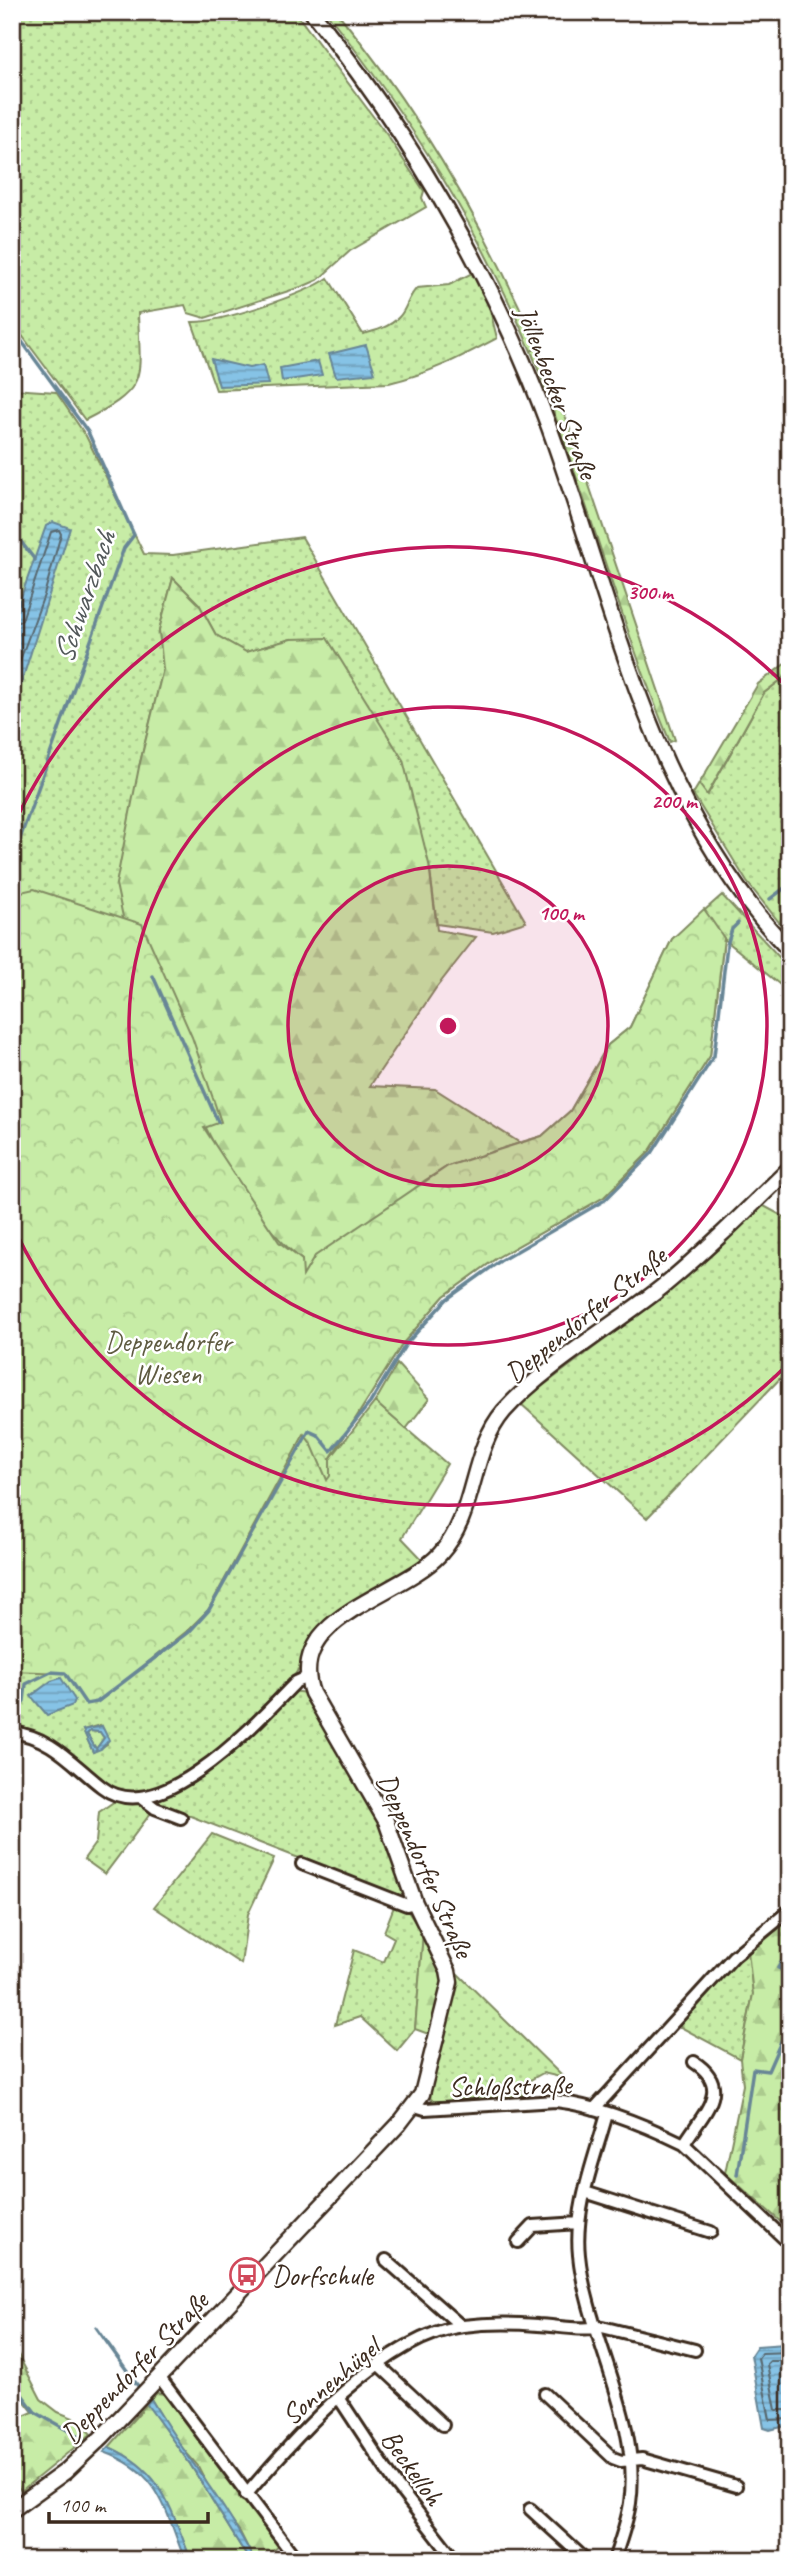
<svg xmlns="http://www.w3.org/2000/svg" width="802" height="2572" viewBox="0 0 802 2572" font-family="Caveat,sans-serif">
  <defs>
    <pattern id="grass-dots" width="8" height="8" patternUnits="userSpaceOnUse" patternTransform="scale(1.75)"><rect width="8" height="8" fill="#c7eca6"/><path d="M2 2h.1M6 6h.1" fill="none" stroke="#accb8e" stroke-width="1.8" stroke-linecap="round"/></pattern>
    <pattern id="forest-firs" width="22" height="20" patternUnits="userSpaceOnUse" patternTransform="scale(1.75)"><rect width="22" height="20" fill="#c7eca6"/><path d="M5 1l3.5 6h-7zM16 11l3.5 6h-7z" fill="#accb8e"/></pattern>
    <pattern id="park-crowns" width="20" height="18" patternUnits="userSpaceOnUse" patternTransform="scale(1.75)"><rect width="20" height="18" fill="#c7eca6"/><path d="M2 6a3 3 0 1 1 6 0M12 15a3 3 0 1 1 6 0" fill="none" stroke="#accb8e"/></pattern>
    <pattern id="water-rules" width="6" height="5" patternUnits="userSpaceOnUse" patternTransform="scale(1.75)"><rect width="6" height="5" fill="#86c3e6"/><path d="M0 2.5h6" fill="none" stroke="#6f9fba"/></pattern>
  </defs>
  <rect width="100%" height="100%" fill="#fff"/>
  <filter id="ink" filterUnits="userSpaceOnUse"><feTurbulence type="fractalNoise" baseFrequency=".0143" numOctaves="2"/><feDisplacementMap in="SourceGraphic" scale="14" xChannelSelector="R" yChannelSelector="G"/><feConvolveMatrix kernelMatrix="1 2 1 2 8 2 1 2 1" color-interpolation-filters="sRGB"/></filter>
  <g filter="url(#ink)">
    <!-- grass -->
    <path fill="url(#grass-dots)" stroke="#818b62" stroke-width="2" fill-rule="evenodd" d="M12 12H295L387 135 424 191 422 198 426 207 350 251 318 280 304 286 205 318 188 313 185 305 138 313C140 379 150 387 85 420L12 322Z
      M326 12H337C420 113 486 229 538 348L531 351C478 226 411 119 326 12Z
      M474 272 487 298 497 338C461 357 429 374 389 383L216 390 192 322C219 323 306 294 328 278L363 334C375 331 390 327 399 317 407 309 407 298 417 288L449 285Z
      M12 389 56 392 86 436 144 554 173 555 302 537 526 922 493 932 437 924 429 864 291 639 246 652 216 635 199 604 173 578 159 630 163 669 139 767 302 1260 303 1276 400 1198 484 1153 542 1136 570 1111 608 1045 630 1027 672 939 722 895 790 969V993L724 939 710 1056 649 1152 604 1197 498 1257 444 1296 403 1343 330 1459 375 1402 447 1464 402 1538 423 1560C412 1569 401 1578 388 1585 365 1599 339 1605 320 1626 308 1639 306 1659 296 1673 270 1710 177 1794 131 1792 87 1790 66 1727 12 1727V732L21 684 18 613 12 623ZM100 1725 107 1744 93 1752 83 1730Z
      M790 673V936L747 882 693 794 699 784 708 794 764 693Z
      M762 1205 790 1220V1368L647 1518 520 1403 664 1295Z
      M293 1691 305 1693 379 1817 408 1896 405 1899 154 1802 157 1798 180 1788Z
      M90 1731 100 1732 104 1738 96 1749 87 1734Z
      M115 1801 141 1804 153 1810 105 1874 84 1859 96 1842 99 1812Z
      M212 1834 274 1859 248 1914 241 1964 154 1907Z
      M395 1904 407 1910 423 1934 415 2029 397 2051 360 2017 335 2025 354 1950 384 1962 394 1938 384 1932Z
      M748 1951 753 1994 740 2059 675 2024Z
      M457 1973 564 2078 543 2073 525 2083 522 2096 434 2102 428 2096Z"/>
    <!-- forest -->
    <path fill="url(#forest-firs)" stroke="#818b62" stroke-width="2" d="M538 348 568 423 675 740 670 742C617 614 582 480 531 351Z
      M173 578 199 604 216 635 246 652 291 639 327 638 403 760 429 864 437 930 476 937 436 988 370 1086 435 1089 520 1143 448 1166 424 1181 302 1278V1260C213 1189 161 1022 123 917L116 884 139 767 163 669 159 630Z
      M790 660V673L764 693 707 795 699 784 758 684Z
      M397 1364 429 1399 406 1429 375 1402Z
      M790 1917V2230L725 2173 743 2085 740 2059 753 1994 748 1951Z
      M423 1934 444 1972 443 1986 431 2035 415 2029Z
      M12 2343 41 2399 58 2412 76 2419 91 2434 21 2491 12 2477V2421L33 2412 12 2385Z
      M157 2393 165 2394 279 2546 262 2560H254L240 2532 213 2496 198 2466 176 2441 151 2399Z
      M147 2404 190 2464 249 2560H191C171 2512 160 2469 109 2447Z"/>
    <!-- park -->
    <path fill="url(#park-crowns)" stroke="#818b62" stroke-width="2" d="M34 889 142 924 192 1037 221 1122 204 1128 279 1242 302 1260 303 1276 315 1256 448 1166 542 1136 570 1111 608 1045 630 1027 672 939 704 909 724 938 710 1056 649 1152 604 1197 498 1257 444 1296 403 1343 330 1459V1476L327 1480 312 1445 304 1434 208 1610 187 1631 107 1695 98 1702 86 1704 65 1673 12 1671V894Z"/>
    <!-- water -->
    <path fill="url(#water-rules)" stroke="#688696" stroke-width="2" fill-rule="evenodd" d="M366 345 375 373 336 377 329 354Z
      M211 359 249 368 263 365 268 384 219 386Z
      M318 361 322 375 282 381 280 368Z
      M53 522 70 528 21 684 12 689V623L46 526Z
      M61 1678 75 1700 73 1705 47 1715 31 1696 51 1681Z
      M102 1726 109 1740 101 1749 93 1752 83 1730ZM90 1731 100 1732 104 1738 96 1749 87 1734Z
      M785 2344 790 2346V2425L770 2430 764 2428 751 2355 757 2346Z
      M151 2399C183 2454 226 2503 254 2560H249L190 2464 148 2406 147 2404Z
      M109 2447C164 2471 170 2508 191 2560H185C164 2509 162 2473 104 2452Z"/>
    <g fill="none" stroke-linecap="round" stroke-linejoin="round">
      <!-- shore -->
      <path stroke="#59676e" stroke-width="2" d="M12 625 22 620 51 532 59 530 61 534 44 595 12 682
        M790 2352 762 2353 758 2358 770 2420 790 2419
        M790 2361H770L767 2364 776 2410H790"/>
      <!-- stream -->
      <path stroke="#688696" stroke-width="3.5" d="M12 328 88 432 134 535 124 548 12 861
        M12 530 35 560
        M12 594 20 603
        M770 899 790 884
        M153 976 218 1122
        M12 1714 24 1701 26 1684 51 1672 65 1673 86 1704 97 1702 189 1632 209 1610 309 1431 318 1435 331 1451 370 1403 406 1344 447 1299 500 1261 605 1200 652 1153 714 1056 727 945 732 929 738 923
        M790 1948 778 1968 790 1973
        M737 2175 753 2069 768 2071 790 2021
        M96 2327 138 2386
        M12 2381 35 2412 83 2439"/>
      <!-- minor casing -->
      <g stroke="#3b2a1e" stroke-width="16">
        <path id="minor" d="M12 1732C52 1737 72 1764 102 1787 159 1832 260 1719 296 1682L307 1677
          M142 1798 155 1808 181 1818
          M302 1864 407 1905 415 1903
          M415 2106 425 2109 556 2101C598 2106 645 2125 684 2144L790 2244
          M594 2109 734 1956 790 1910
          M607 2114C595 2158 574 2208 579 2255 587 2336 642 2420 630 2503 627 2523 620 2541 614 2560
          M684 2144C702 2114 734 2088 694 2062
          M585 2192 711 2232
          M518 2242 533 2226 579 2223
          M386 2260 461 2326
          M379 2365 443 2425
          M160 2378 297 2560
          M545 2394 613 2458 621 2461 642 2459 736 2486
          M339 2398 395 2483 455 2560
          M246 2495C295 2437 384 2336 463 2326 486 2323 514 2323 538 2325 559 2326 580 2331 602 2327L695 2350
          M530 2509 586 2560"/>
      </g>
      <!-- tertiary casing -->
      <g stroke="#3b2a1e" stroke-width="19">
        <path id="tertiary" d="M312 12C413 139 493 275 549 427 615 609 651 807 790 951
          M12 2510 66 2471 103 2436 399 2124 422 2094 450 1982 448 1971 415 1903 386 1821 312 1693C285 1616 400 1597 440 1554 477 1514 469 1452 504 1411 545 1365 613 1326 662 1287 707 1250 749 1208 790 1168"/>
      </g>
      <!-- minor -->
      <use href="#minor" stroke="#fff" stroke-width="10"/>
      <!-- tertiary -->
      <use href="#tertiary" stroke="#fff" stroke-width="14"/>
    </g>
  </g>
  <!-- distance rings -->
  <circle cx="448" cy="1026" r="160" fill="#c2185b" fill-opacity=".12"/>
  <g fill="none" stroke="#c2185b" stroke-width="3.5">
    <circle cx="448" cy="1026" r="160"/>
    <circle cx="448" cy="1026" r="319"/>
    <path d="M790 1362A479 479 0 0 1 14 1228M14 824A479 479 0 0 1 790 690"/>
  </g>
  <!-- icons -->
  <defs>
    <g id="bus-ring" transform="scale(1.75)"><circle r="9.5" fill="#fff" stroke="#d1495b" stroke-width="1.5"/><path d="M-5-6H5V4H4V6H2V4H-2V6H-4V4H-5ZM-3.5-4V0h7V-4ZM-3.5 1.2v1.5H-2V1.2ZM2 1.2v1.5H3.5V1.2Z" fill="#d1495b"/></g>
  </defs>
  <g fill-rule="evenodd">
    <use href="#bus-ring" x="247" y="2275"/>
  </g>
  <g text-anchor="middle" stroke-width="5" stroke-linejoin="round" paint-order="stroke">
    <!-- street labels -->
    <g font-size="28" fill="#3b2a1e" stroke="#fff">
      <text transform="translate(558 392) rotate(69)" y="10">Jöllenbecker Straße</text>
      <text transform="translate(585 1314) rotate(-39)" y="10">Deppendorfer Straße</text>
      <text transform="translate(426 1865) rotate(66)" y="10">Deppendorfer Straße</text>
      <text transform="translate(510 2085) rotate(-1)" y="10">Schloßstraße</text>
      <text transform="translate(134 2367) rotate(-46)" y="10">Deppendorfer Straße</text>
      <text transform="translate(330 2381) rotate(-40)" y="10">Sonnenhügel</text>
      <text transform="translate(413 2467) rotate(54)" y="10">Beckelloh</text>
    </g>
    <!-- park labels -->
    <g font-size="28" fill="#5e5a40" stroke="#fff">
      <text x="168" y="1351">Deppendorfer<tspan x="168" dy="32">Wiesen</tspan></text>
    </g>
    <!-- poi labels -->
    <g font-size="28" fill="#3b2a1e" stroke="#fff" text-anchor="start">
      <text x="272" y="2285">Dorfschule</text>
    </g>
    <!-- water labels -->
    <g font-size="30" font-style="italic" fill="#52585a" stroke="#fff">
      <text transform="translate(84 597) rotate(-71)" y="10">Schwarzbach</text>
    </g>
  </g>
  <circle cx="448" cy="1026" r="10" fill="#c2185b" stroke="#fff" stroke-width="3.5"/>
  <g font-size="21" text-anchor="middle" font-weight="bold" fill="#c2185b" stroke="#fff" stroke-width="5" stroke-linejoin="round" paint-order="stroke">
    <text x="650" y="599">300 m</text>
    <text x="674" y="808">200 m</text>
    <text x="561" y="920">100 m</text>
  </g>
  <!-- margin -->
  <rect width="802" height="2572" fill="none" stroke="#fff" stroke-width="42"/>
  <rect x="21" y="21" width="760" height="2530" fill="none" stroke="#3b2a1e" stroke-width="2.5" filter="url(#ink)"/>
  <!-- scale -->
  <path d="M49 2512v10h159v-10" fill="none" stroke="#3b2a1e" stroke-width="3.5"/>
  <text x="60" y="2512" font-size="21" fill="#3b2a1e" stroke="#ffffff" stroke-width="5" paint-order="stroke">100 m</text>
</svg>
